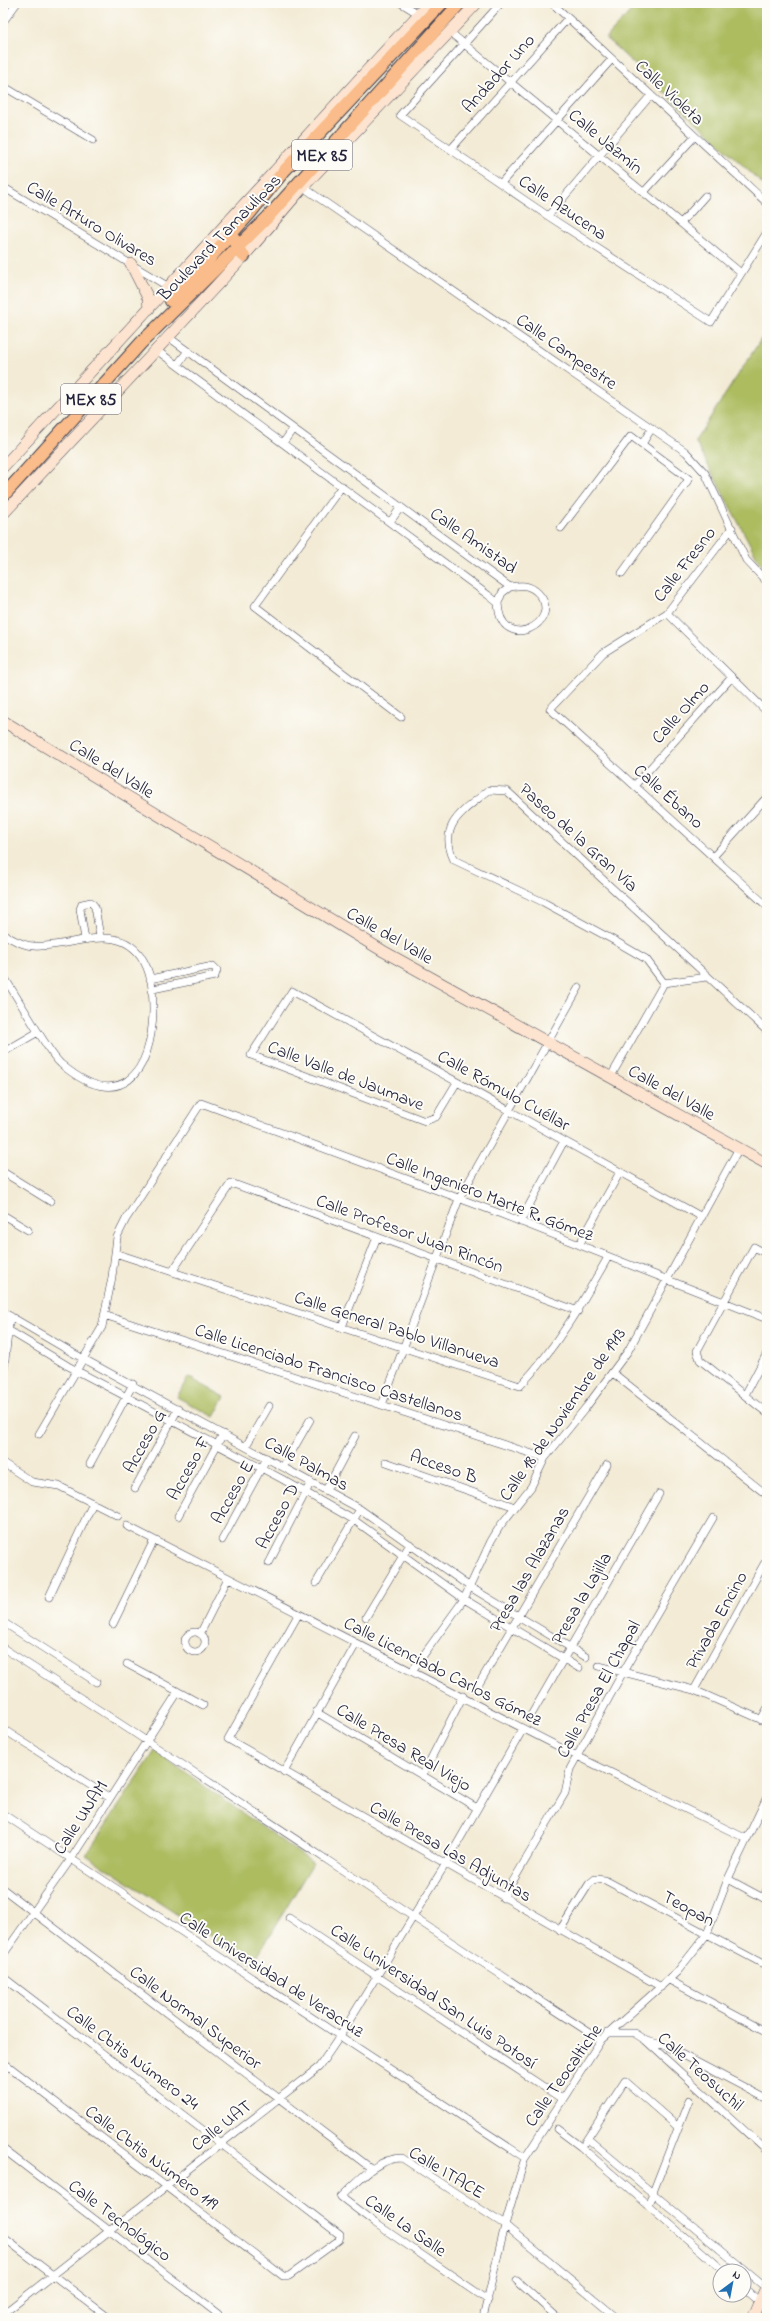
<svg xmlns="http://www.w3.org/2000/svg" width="770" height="2321" viewBox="0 0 770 2321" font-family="'Indie Flower',sans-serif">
  <rect width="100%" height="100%" fill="#fdfcf7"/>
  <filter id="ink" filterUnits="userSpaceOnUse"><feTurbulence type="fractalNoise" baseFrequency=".025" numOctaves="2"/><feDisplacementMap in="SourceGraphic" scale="8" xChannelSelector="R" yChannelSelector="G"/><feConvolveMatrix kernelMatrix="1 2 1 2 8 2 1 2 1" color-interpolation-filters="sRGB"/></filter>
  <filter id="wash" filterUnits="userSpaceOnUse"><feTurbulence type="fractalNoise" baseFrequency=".012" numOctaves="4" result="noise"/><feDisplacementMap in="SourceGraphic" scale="16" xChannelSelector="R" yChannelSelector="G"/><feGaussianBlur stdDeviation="0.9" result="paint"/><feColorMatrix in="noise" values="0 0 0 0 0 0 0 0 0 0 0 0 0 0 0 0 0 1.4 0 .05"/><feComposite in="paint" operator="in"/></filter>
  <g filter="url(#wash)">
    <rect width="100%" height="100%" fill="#f3ebd5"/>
    <!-- green -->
    <path fill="#acbc5f" stroke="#676f4d" d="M638 3H767V188L606 38Z
      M767 330V570L760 563 695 441Z
      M188 1377 225 1397 214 1417 177 1397Z
      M155 1751 313 1863 253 1964 86 1855Z"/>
  </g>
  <g filter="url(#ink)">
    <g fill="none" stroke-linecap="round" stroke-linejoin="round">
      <!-- street casing -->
      <g stroke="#414052" stroke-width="8">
        <path id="street" d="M401 3 419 14
          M501 3 400 115 548 216 711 322 767 232
          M552 3 767 203
          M3 22 17 3
          M451 33 741 273
          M3 86 93 140
          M451 149 568 18
          M501 183 612 59
          M3 187 172 289
          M303 187 686 452 705 473 746 560 767 582
          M644 192 695 136
          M548 216 651 95
          M681 223 705 196
          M155 349 488 595 498 603C500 656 566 622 538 593 529 584 521 585 510 587L167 336
          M177 365 188 351
          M283 443 293 429
          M642 444 652 428
          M342 486 255 606 401 717
          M390 522 401 507
          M561 528 631 436 689 479 622 573
          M732 528 667 613 603 653 550 709 767 906
          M498 603 502 593 510 587
          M667 613 767 712
          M635 785 732 677
          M713 857 767 797
          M3 934C12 939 23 946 34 946 68 949 114 921 140 955 152 972 153 991 153 1010 152 1074 120 1114 61 1064 52 1056 45 1042 38 1032
          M85 939 80 909 82 904 91 902 95 907 100 937
          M3 975 38 1032 7 1050
          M150 979 213 966 217 970 215 976 153 989
          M664 983 646 959 615 941 543 902 454 860C437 824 464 811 489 790L507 791 767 1031
          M610 1078 664 983 707 977
          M457 1082 436 1117 425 1121 251 1055 292 991 702 1217
          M3 1172 50 1201
          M3 1215 28 1230
          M520 1222 564 1141
          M579 1245 620 1172
          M115 1253 520 1386C557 1347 582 1303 608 1257
          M767 1254 754 1247 697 1351 700 1360 767 1413
          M172 1272 231 1183 578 1311
          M3 1312 73 1353 360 1509 470 1587 586 1657
          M104 1315 545 1458
          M3 1327 68 1366 282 1479 354 1520 464 1599 579 1668
          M342 1327 377 1237
          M613 1373 767 1495
          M3 1377 10 1316
          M745 1395 767 1353
          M382 1405 459 1199 579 987
          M39 1434 102 1327 112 1277 117 1237 126 1219 201 1103 496 1212 767 1319
          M246 1446 269 1406
          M386 1462 515 1507
          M3 1463 32 1482 59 1486 118 1516
          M90 1464 133 1384
          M283 1467 310 1420
          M135 1488 178 1409
          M326 1490 355 1436
          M178 1516 223 1434
          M127 1526 577 1756 747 1839
          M222 1540 267 1458
          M269 1563 311 1482
          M316 1583 360 1509
          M49 1597 93 1503
          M298 1615 228 1739 661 1987
          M366 1617 410 1544
          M3 1622 96 1682
          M113 1624 154 1540
          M185 1642a10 10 0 1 1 20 0a10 10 0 1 1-20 0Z
          M200 1634 228 1578
          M3 1648C204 1776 401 1911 601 2040
          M127 1664 203 1705
          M599 1666 694 1690 767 1722
          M412 1671 464 1599 491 1541 500 1526 531 1487 545 1458 587 1406 628 1351 739 1148
          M476 1689 607 1465
          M694 1690 764 1564
          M316 1712 477 1808
          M530 1717 659 1494
          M761 1720 767 1709
          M3 1729 110 1798
          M284 1772 356 1644
          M423 1774 463 1696
          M3 1814 525 2158
          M728 1879 767 1900
          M3 1889 372 2169
          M503 1898 565 1793 570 1769 623 1672 713 1518
          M763 1898 767 1889
          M289 1918 562 2099
          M560 1930 589 1884 595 1879 605 1880 767 1966
          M3 1955 71 1859 178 1692
          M3 1977 340 2235 339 2240 289 2276H283L3 2062
          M669 1980 767 2032
          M607 2033H634L645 2040 767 2151
          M647 2041 666 2046 767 2099
          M557 2129 581 2147 724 2271
          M588 2139 766 2288
          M585 2142 625 2081 678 2127
          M3 2149 218 2314
          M648 2205 689 2100
          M3 2237 109 2318
          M517 2281 558 2318
          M744 2288 760 2302
          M488 2300 375 2223 341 2197C358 2181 377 2158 402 2158L505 2225 617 2318
          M3 2314 319 2067 340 2036 445 1865 523 1729
          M483 2318 505 2225 525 2158 601 2040 677 1972 707 1934 728 1879 767 1797"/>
      </g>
      <!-- secondary casing -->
      <g stroke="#414052" stroke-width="12">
        <path id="secondary" d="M131 264 148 298 149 309
          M3 467 429 3
          M3 514 244 256 303 187 477 3
          M3 721 383 951 767 1164
          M753 2318 767 2285"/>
      </g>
      <!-- primary casing -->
      <g stroke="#414052" stroke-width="14">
        <path id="primary" d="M235 240 236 248 244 256
          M171 301 250 213 283 172 442 3
          M3 496 141 343 268 217 460 3"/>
      </g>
      <!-- street -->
      <use href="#street" stroke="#fff" stroke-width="7"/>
      <!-- secondary -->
      <use href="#secondary" stroke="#fde4d0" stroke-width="11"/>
      <!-- primary -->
      <use href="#primary" stroke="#f9bc8a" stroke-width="12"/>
    </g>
  </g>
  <g text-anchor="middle" stroke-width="4" stroke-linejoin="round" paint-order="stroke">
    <!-- shield labels -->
    <g fill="#fdfcf7" stroke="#646373" stroke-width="1">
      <rect x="292" y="140" width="60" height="30" rx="3"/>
      <rect x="61" y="384" width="60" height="30" rx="3"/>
    </g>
    <g font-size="17" font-weight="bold" fill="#22223b">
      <text x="322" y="161">MEX 85</text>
      <text x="91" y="405">MEX 85</text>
    </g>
    <!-- street labels -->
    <g font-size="18" fill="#22223b" stroke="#fdfcf7">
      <text transform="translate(498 73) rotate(-48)" y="6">Andador Uno</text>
      <text transform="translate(670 92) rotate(43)" y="6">Calle Violeta</text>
      <text transform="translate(606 141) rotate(40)" y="6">Calle Jazmín</text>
      <text transform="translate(563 207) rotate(34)" y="6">Calle Azucena</text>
      <text transform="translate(92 223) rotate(31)" y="6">Calle Arturo Olivares</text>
      <text transform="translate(219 237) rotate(-46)" y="6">Boulevard Tamaulipas</text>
      <text transform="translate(567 351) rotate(35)" y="6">Calle Campestre</text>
      <text transform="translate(474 540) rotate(35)" y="6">Calle Amistad</text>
      <text transform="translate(684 564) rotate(-52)" y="6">Calle Fresno</text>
      <text transform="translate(680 712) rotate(-48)" y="6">Calle Olmo</text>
      <text transform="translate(112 768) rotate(32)" y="6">Calle del Valle</text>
      <text transform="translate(669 796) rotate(42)" y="6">Calle Ébano</text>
      <text transform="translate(579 837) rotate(42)" y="6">Paseo de la Gran Vía</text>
      <text transform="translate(390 935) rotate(30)" y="6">Calle del Valle</text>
      <text transform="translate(346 1075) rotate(21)" y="6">Calle Valle de Jaumave</text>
      <text transform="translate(504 1090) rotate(29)" y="6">Calle Rómulo Cuéllar</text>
      <text transform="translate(672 1092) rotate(29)" y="6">Calle del Valle</text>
      <text transform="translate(490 1196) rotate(21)" y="6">Calle Ingeniero Marte R. Gómez</text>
      <text transform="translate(410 1233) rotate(20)" y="6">Calle Profesor Juan Rincón</text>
      <text transform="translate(397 1329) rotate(18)" y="6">Calle General Pablo Villanueva</text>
      <text transform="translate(329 1372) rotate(18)" y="6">Calle Licenciado Francisco Castellanos</text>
      <text transform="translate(562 1414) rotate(-55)" y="6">Calle 18 de Noviembre de 1913</text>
      <text transform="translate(144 1441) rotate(-61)" y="6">Acceso G</text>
      <text transform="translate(307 1463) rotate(29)" y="6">Calle Palmas</text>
      <text transform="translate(444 1466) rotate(19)" y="6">Acceso B</text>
      <text transform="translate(188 1468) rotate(-61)" y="6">Acceso F</text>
      <text transform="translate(232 1492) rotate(-61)" y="6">Acceso E</text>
      <text transform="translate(277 1516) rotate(-62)" y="6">Acceso D</text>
      <text transform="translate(529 1569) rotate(-60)" y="6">Presa las Alazanas</text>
      <text transform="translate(581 1598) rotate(-60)" y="6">Presa la Lajilla</text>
      <text transform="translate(716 1620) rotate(-61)" y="6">Privada Encino</text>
      <text transform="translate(443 1671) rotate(27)" y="6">Calle Licenciado Carlos Gómez</text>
      <text transform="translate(598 1689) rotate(-61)" y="6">Calle Presa El Chapal</text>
      <text transform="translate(404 1747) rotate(31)" y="6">Calle Presa Real Viejo</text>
      <text transform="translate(80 1817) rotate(-57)" y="6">Calle UNAM</text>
      <text transform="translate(451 1851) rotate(30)" y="6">Calle Presa Las Adjuntas</text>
      <text transform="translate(689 1908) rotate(28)" y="6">Teopan</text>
      <text transform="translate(272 1974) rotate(33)" y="6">Calle Universidad de Veracruz</text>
      <text transform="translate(434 1996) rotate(34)" y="6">Calle Universidad San Luis Potosí</text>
      <text transform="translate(196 2017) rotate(37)" y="6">Calle Normal Superior</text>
      <text transform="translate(133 2057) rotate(37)" y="6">Calle Cbtis Número 24</text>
      <text transform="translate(701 2071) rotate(42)" y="6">Calle Teosuchil</text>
      <text transform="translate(563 2075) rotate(-55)" y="6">Calle Teocaltiche</text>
      <text transform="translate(221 2125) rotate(-38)" y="6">Calle UAT</text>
      <text transform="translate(152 2157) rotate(37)" y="6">Calle Cbtis Número 119</text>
      <text transform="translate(447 2172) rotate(31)" y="6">Calle ITACE</text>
      <text transform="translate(120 2220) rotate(37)" y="6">Calle Tecnológico</text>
      <text transform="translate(406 2225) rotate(35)" y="6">Calle La Salle</text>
    </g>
  </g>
  <!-- margin -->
  <rect width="770" height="2321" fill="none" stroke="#fdfcf7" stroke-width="16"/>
  <!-- north arrow -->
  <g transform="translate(732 2283) rotate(32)"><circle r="19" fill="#fdfcf7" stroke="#a5a5ac"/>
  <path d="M0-3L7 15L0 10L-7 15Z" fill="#1f6fb2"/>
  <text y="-6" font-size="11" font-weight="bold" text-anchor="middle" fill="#22223b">N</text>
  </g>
</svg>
